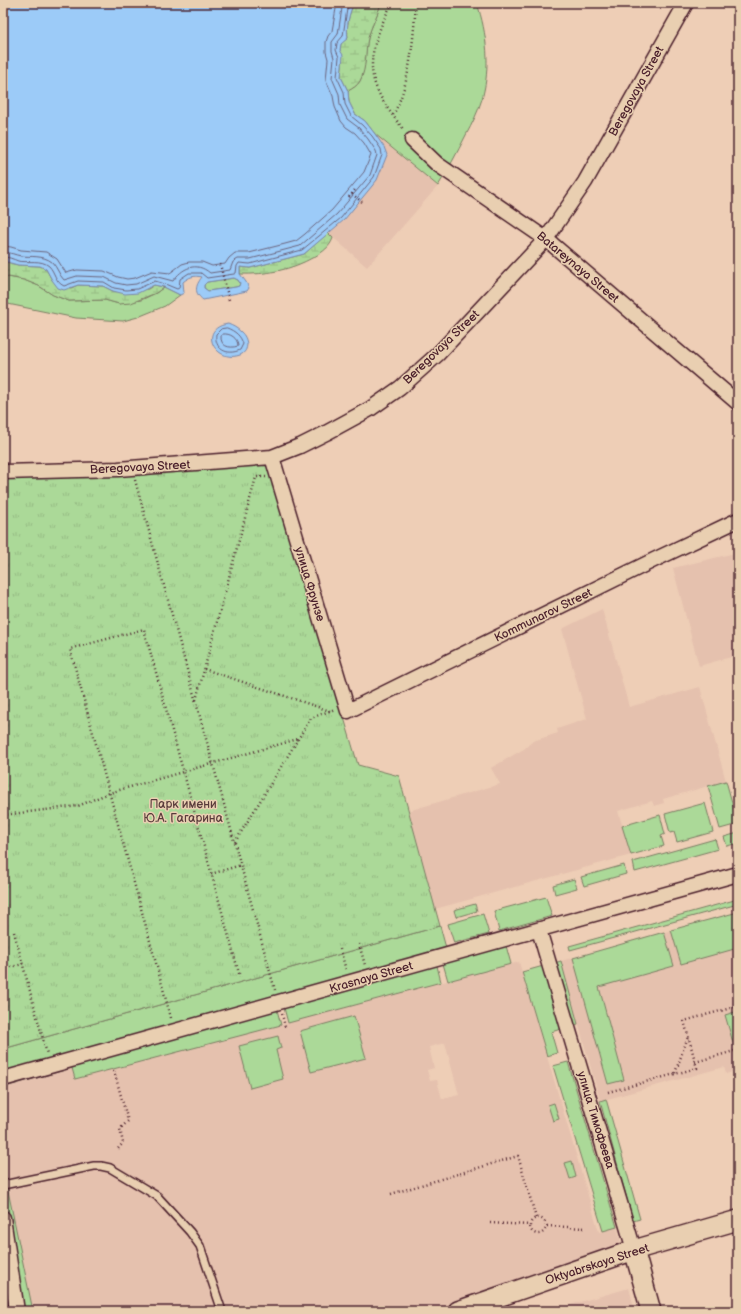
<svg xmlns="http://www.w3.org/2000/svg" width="741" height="1314" viewBox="0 0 741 1314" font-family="'Balsamiq Sans',sans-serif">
  <defs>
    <pattern id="wetland-marsh" width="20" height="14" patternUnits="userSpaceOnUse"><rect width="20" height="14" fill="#abd998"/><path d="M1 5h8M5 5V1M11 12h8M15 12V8" fill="none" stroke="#95ba83"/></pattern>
    <pattern id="park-tufts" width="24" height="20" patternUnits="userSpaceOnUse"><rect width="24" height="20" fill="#abd998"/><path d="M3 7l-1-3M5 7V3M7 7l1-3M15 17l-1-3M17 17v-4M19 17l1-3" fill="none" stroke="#95ba83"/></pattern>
  </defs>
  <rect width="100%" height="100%" fill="#eeceb6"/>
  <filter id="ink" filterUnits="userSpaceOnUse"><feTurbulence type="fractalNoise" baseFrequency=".025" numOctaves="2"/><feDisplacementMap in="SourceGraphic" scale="8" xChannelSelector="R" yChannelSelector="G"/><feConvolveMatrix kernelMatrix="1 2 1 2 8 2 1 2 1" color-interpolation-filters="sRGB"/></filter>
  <g filter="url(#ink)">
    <!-- built -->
    <path fill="#e5c1ae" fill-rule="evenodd" d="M375 134 438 186 367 267 328 233 344 220 349 213 384 147Z
      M735 553 738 564V655L699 666 673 568Z
      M602 609 629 707 700 687 726 781 663 799 664 803 654 806 652 801 618 811 631 855 435 909 408 811 500 784 491 768 524 749 533 741 558 733 557 729 587 719 562 629Z
      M738 912V1070L726 1074 724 1067 600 1101 561 961Z
      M519 962 599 1232 617 1227 622 1247 435 1311H20L3 1196V1083L5 1087 73 1068 76 1079ZM445 1043 459 1095 442 1099 437 1080 430 1081 427 1070 434 1068 429 1047Z
      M3 1269 9 1311H3Z
      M629 1288 635 1311H551L580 1302Z"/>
    <!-- grass -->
    <path fill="#abd998" stroke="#7a7c62" d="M381 3H477C487 34 491 67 482 99 478 112 472 124 466 135 457 153 448 170 438 186L375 134 365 121 355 114 349 102 348 91C353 88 357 86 360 81 366 68 365 52 368 38 371 26 378 15 381 3Z
      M3 276 24 280 39 286 53 295 69 301 105 300 119 304 141 300 156 293 164 287 180 295 165 306 138 317 123 321 76 318 3 303Z
      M234 278 238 280 240 283 239 286 236 287 208 291 204 288V285L207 282Z
      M726 781 738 824 720 829 708 786Z
      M705 803 713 832 677 842 674 832 670 833 665 814Z
      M660 815 665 834 661 836 664 846 631 855 622 826Z
      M738 833V843L727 846 724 837Z
      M715 839 718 849 635 872 633 862Z
      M624 865 626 874 584 886 581 877Z
      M574 879 577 888 555 894 553 885Z
      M546 897 552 916 499 931 494 911Z
      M738 899V904L570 950 569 946Z
      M475 904 477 911 456 917 454 910Z
      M738 912V948L681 964 671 930Z
      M483 914 489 934 454 943 448 924Z
      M440 926 446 948 3 1072V1049Z
      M664 932 674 966 599 987 624 1080 608 1084 573 958Z
      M505 942 511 964 448 981 442 960Z
      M561 961 578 1024 551 1032 557 1053 547 1056 522 972Z
      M436 962 441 982 288 1023 283 1004Z
      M276 1006 281 1025 75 1079 72 1068 5 1087 4 1082Z
      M738 1011V1045L734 1046 725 1015Z
      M354 1016 366 1058 311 1072 300 1031Z
      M278 1036 281 1048 276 1050 283 1079 250 1088 239 1046Z
      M568 1062 617 1227 603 1231 553 1066Z
      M606 1099 640 1219 633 1221 600 1101Z
      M554 1103 559 1119 553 1121 548 1105Z
      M572 1161 576 1177 570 1179 565 1163Z
      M7 1186 33 1311H20L3 1196V1187Z"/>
    <!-- wetland -->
    <path fill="url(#wetland-marsh)" stroke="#7a7c62" d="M354 3H381C378 15 371 26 368 38 365 52 367 68 360 81 357 86 353 88 348 91L341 77 342 65 340 50 341 43 348 38C346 26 349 13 354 3Z
      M328 233 333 238C330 247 323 252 314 257 291 270 266 275 240 274V267L250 268 304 254Z
      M3 261 18 265 40 266 46 269 52 280 71 288 78 285 103 286 113 291 148 289 154 285 164 287 156 293 131 303 119 304 105 300 69 301 53 295 39 286 24 280 3 276Z"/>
    <!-- park -->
    <path fill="url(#park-tufts)" stroke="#7a7c62" d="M269 464 358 765 399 776 440 926 3 1049V477Z"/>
    <!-- water -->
    <path fill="#9ccbf8" stroke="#7b86a6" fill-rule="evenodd" d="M3 3H354C349 13 346 27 348 38L341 44 340 50 343 55 341 77 348 91 349 102 355 114 365 121 375 134 384 147 387 155 377 180 344 220 304 254 250 268 240 267V274L246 282 249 288 247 291 203 300C194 293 195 286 202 277 194 275 189 277 183 282L184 293 180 295 164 287 154 285 138 293 125 294 113 291 103 286 78 285 64 290 58 288 52 280 46 269 40 266 18 265 3 261ZM234 278 238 280 240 283 239 286 236 287 208 291 204 288V285L207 282Z
      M228 324C233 326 237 328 241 332 248 338 250 351 240 355 215 364 197 328 228 324Z"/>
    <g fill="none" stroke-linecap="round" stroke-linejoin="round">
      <!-- shore -->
      <path stroke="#6b647d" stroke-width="1" d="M3 246 11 247 21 250 46 252 57 259 66 273 77 270 104 271 118 277 127 279 135 278 152 271 170 273 182 264 189 262H202L212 266 225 264 229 258 235 253H249L285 244 296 241 305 234 332 210 364 172 371 155 364 143 355 133 346 127 341 121 335 107 333 96 326 80 328 59 326 52V42L328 36 332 31 337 3
        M3 252C10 252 15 255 21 256 31 257 43 255 52 262 57 267 59 275 64 280L77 276 104 277 116 283 126 285 136 284 154 276 173 281C182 268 196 261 210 273L230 270 233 262 238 259H250L300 246 337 214 370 175 377 155 376 151 368 139 359 128 347 119 340 105 339 94 332 78 334 58 332 51V42L338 34 342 8 344 3
        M3 257C9 257 13 259 18 261 28 263 41 259 49 266 55 272 55 282 64 286L78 281 104 282 114 288 126 290 137 289 155 281 165 284 177 289 179 288 180 279 189 273H201L207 278 234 274 236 273 237 266 239 263 250 264 302 250 341 218 374 177 382 155 381 149 372 136 362 125 351 116 345 104 344 92 337 77 339 57 336 50 337 43 343 36 347 9 350 3
        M227 328C235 331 241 336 243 344L240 350C227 356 214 349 216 334L221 329Z
        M223 334C230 333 238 338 238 346 229 349 220 346 221 336Z"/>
      <!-- lane casing -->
      <g stroke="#4a1f2b" stroke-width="10">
        <path id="lane" d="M3 1185 94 1166H101L110 1168 157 1196 190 1232 200 1246 222 1311"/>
      </g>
      <!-- street casing -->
      <g stroke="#4a1f2b" stroke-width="17">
        <path id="street" d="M412 140 437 164 546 239 738 403
          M272 457 348 711 654 560 738 520
          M3 472 118 469 272 457 300 446 326 433 370 409 400 388 438 354 546 239 585 182 686 3
          M539 930 634 1250
          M3 1079 738 874
          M3 1218 17 1311"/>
      </g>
      <!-- secondary casing -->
      <g stroke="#4a1f2b" stroke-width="22">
        <path id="secondary" d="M634 1250 651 1311
          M458 1311 634 1250 738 1220"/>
      </g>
      <!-- path -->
      <path stroke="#4a1f2b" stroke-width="2.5" stroke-dasharray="1 3" stroke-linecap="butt" d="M392 3C379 29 364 60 377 89 383 104 394 117 404 130
        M393 115C411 82 413 40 416 3
        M352 194 362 202
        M349 197 355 190
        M220 264 229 300
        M135 480 275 990
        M204 669 330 711
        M196 700 256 477H266
        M3 815 78 806 109 793 298 739
        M235 842 311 718 335 709
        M211 874 241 865
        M14 932 47 1054
        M359 944 365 965
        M340 949 346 970
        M3 969 23 964
        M282 1014 285 1027
        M171 1018 70 649 144 629 240 977
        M695 1062 738 1050
        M114 1071 128 1121 120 1129 123 1143 117 1150
        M675 1073 688 1037
        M608 1092 697 1068 684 1021 738 1006
        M391 1194 518 1156 536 1218
        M530 1226a8 8 0 1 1 16 0a8 8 0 1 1-16 0Z
        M490 1223 530 1225
        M547 1226 586 1228"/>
      <!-- lane -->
      <use href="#lane" stroke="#e9cfb1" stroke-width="7"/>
      <!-- street -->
      <use href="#street" stroke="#e9cfb1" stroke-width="14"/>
      <!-- secondary -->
      <use href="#secondary" stroke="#e9cfb1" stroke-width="19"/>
    </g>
  </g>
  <g text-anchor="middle" stroke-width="3" stroke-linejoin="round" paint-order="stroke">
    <!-- street labels -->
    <g font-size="12" fill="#4a1f2b" stroke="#e9cfb1">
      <text transform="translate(636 91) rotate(-61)" y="4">Beregovaya Street</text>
      <text transform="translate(578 267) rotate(40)" y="4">Batareynaya Street</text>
      <text transform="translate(441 347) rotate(-44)" y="4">Beregovaya Street</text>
      <text transform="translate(140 467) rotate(-3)" y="4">Beregovaya Street</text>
      <text transform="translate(310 584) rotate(73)" y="4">улица Фрунзе</text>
      <text transform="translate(543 615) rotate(-26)" y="4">Kommunarov Street</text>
      <text transform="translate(371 977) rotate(-16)" y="4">Krasnaya Street</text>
      <text transform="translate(596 1120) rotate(73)" y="4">улица Тимофеева</text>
      <text transform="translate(597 1264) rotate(-18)" y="4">Oktyabrskaya Street</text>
    </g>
    <!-- park labels -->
    <g font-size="12" fill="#593b3b" stroke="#e9cfb1">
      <text x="183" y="808">Парк имени<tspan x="183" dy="14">Ю.А. Гагарина</tspan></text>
    </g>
  </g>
  <!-- margin -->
  <rect width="741" height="1314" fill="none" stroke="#e9cfb1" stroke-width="16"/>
  <rect x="8" y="8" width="725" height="1298" fill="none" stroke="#4a1f2b" stroke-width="1.5" filter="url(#ink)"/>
</svg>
